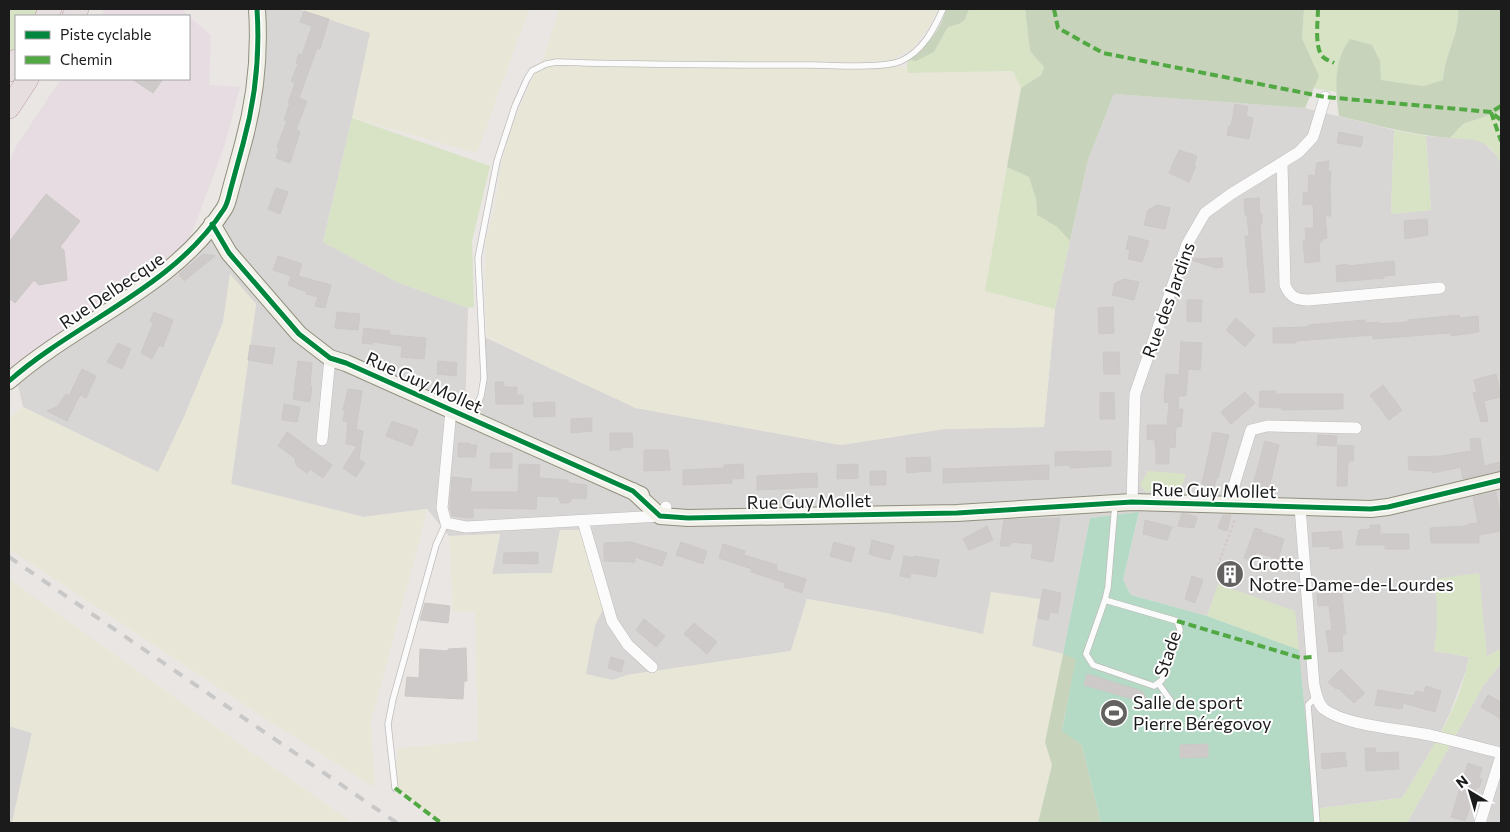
<svg xmlns="http://www.w3.org/2000/svg" width="1510" height="832" viewBox="0 0 1510 832" font-family="Commissioner,sans-serif">
  <rect width="100%" height="100%" fill="#e9e6e3"/>
  <!-- residential -->
  <path fill="#d8d6d5" d="M257 9H298L371 33 352 118 323 242 397 282 468 308 465 416 470 419 481 396 482 336 636 408 841 445 944 429 1044 427 1055 309 1088 160 1114 94 1305 108 1394 130 1391 214 1431 210 1426 136 1481 140 1497 156 1501 164V649L1487 657 1437 627 1435 651 1469 657 1466 671 1449 715 1435 744 1402 798 1314 809 1218 585 1207 616 1131 595 1123 580 1139 513 1090 518 1063 654 1032 646 1040 599 983 635 886 613 807 599 791 651 628 675 613 680 585 675 595 625 603 609 560 530 552 573 492 574 500 534 449 536 427 509 364 517 231 484 256 304 230 275 223 323 184 417 158 473 23 407 16 375 106 313 225 208 248 125Z
    M1501 663V823H1407L1483 686Z
    M9 726 32 733 12 823H9Z"/>
  <!-- industrial -->
  <path fill="#e6dce2" d="M105 9H181L211 36 209 85 240 87 225 144 193 230 172 267 9 381V161L17 145 61 79H189V16H101Z"/>
  <!-- farmland -->
  <path fill="#e8e7d7" d="M298 9H529L477 153 352 118 370 33Z
    M559 9H938L929 27 913 48 896 57 895 67H907L909 73 1013 71 1021 88 985 291 1055 309 1044 427 944 429 841 445 636 408 528 358 487 336 485 296 486 239 495 207 501 164 510 131 531 81 544 57Z
    M230 274 256 304 231 484 363 517 427 509 419 542 371 722 375 788 263 717 9 549V419L23 407 158 472 184 417 223 323Z
    M560 530H580L603 609 595 625 586 674 613 680 627 675 791 651 807 599 886 613 983 634 991 592 1040 599 1032 646 1063 654 1045 742 1052 765 1038 823H441L395 788 398 748 478 741 475 611 453 612 449 536 500 534 492 574 552 573Z
    M9 579 230 737 346 818 349 823H12L32 733 9 726Z"/>
  <!-- grass -->
  <path fill="#d8e3c5" d="M9 9H41L36 16H16V45L9 56Z
    M969 9H1025L1030 51 1044 66 1041 75 1021 88 1013 71 908 73 907 67 908 59 934 52 948 27 959 24 965 20Z
    M1304 9H1458C1460 34 1443 55 1443 80L1423 86 1380 80V61L1337 73 1336 92 1313 88 1318 75 1302 38Z
    M1501 111V164C1488 138 1476 140 1450 138L1463 124Z
    M352 118 490 166 472 241 474 307 468 308 397 282 323 242Z
    M1394 130 1426 136 1431 210 1391 214Z
    M1007 167 1030 177 1036 199 1037 215 1057 227 1070 241 1055 309 985 291Z
    M1148 471 1186 474 1180 491 1146 492 1140 485Z
    M1479 573 1487 656 1501 649V663L1483 686 1407 823H1315L1314 809 1402 798C1428 755 1460 709 1469 657L1434 651 1437 627 1436 579Z
    M1218 584 1295 611 1299 650 1207 616Z"/>
  <!-- forest -->
  <path fill="#c7d4bb" d="M946 9H969L965 20 959 24 948 27 934 52 916 61 908 59C926 48 941 30 946 9Z
    M1025 9H1304L1302 38 1319 76 1305 108 1114 94 1088 160 1070 241 1057 227 1037 215 1036 199 1029 177 1007 167 1021 88 1041 75 1044 67 1030 51Z
    M1458 9H1501V111L1463 124 1450 138C1412 135 1376 125 1339 116 1335 90 1333 61 1350 39L1372 45 1380 61 1381 80 1423 86 1443 80C1444 55 1460 33 1458 9Z
    M1063 654 1077 658 1062 730 1082 745 1101 823H1038L1052 765 1045 742Z"/>
  <!-- pitch -->
  <path fill="#b4dac6" d="M1139 512 1123 580 1131 595 1207 616 1299 650 1315 823H1101L1082 745 1062 731 1076 659 1063 654 1090 518Z"/>
  <!-- building -->
  <path fill="#cecac9" stroke="#ccc8c5" d="M304 11 329 19 320 49 317 48 299 98 307 101 296 130 300 132 290 163 276 158 279 148 277 147 287 121 284 120 290 103H288L295 83 291 81 298 64 296 63 299 54 302 55 312 26 300 22Z
    M132 79H163L153 93Z
    M1235 104 1248 107 1246 116 1253 118 1249 139 1227 135 1229 126H1231Z
    M1339 132 1363 137 1361 147 1337 143Z
    M1179 150 1197 156 1194 165 1196 166 1189 182 1169 173Z
    M1329 161 1328 171H1331L1330 186 1331 216H1325L1327 238 1322 239V242L1319 243 1320 261 1305 263 1303 240H1306L1305 228H1314L1313 204 1303 205V193H1308L1309 175 1315 176 1317 163Z
    M276 188 288 192 280 214 268 209Z
    M46 194 80 221 60 247 64 250 67 280 39 285 34 280 15 303 9 298V242Z
    M1259 198 1260 214H1262V224H1260L1265 292 1250 293 1245 236H1249L1247 215H1245L1244 199Z
    M1157 205 1170 208 1165 229 1144 225 1148 210Z
    M1427 219 1428 235 1405 239 1404 221Z
    M1129 236 1149 241 1142 262 1128 259 1130 250 1126 249Z
    M203 254 215 256 184 281 179 274Z
    M278 256 302 264 298 276 331 285 325 308 315 306 318 297 306 294 307 292 288 285 291 276 273 270Z
    M1222 258 1223 267 1216 268 1191 260V259Z
    M1394 261 1395 275 1384 276V278L1337 282 1336 266 1347 264 1349 266Z
    M1124 279 1139 282 1134 300 1112 295 1115 283Z
    M1187 300H1202L1201 322 1187 321Z
    M1113 307 1114 333 1099 334 1098 308Z
    M154 312 173 320 163 347 159 345 152 359 141 353 153 323 150 321Z
    M337 312 360 314 358 330 335 328Z
    M1459 315 1460 318 1478 316 1479 332 1451 336 1450 333 1373 339V335L1296 341V343H1273V328L1308 327V325L1365 320 1366 323 1379 322V324L1408 322V320Z
    M1236 318 1255 335 1245 347 1226 330Z
    M364 328 390 331V335L426 338 424 359 401 357 402 346 373 342V344L362 343Z
    M1181 342 1202 343 1200 370 1188 369 1186 396H1179L1178 409H1183L1181 427H1176L1175 448 1169 447V464H1156V447H1155V440L1147 439V425H1167L1169 403 1164 402 1166 374 1179 375Z
    M118 343 131 349 122 369 107 362Z
    M250 345 275 348 272 364 248 360Z
    M1103 352H1119L1120 374H1104Z
    M298 361 312 363 310 386H312L310 402 293 399Z
    M438 361 457 363 456 376 437 374Z
    M82 369 96 376 86 398 80 395 67 421 47 411 57 407 66 394 69 396Z
    M1496 374 1501 397 1484 401 1488 421 1481 422 1473 393 1477 392 1474 380Z
    M495 382H504V387H517V395H523V404H496Z
    M1383 385 1402 410 1389 420 1370 395Z
    M348 389 362 391 356 429 363 431 359 459 365 463 356 477 343 468 357 446 346 444 348 422 343 421 345 411 343 410Z
    M1260 391H1276L1275 394H1343V409L1282 410V408L1259 407Z
    M1114 392 1115 419H1100V393Z
    M1245 392 1255 403 1231 424 1221 412Z
    M555 402V416L534 417 533 403Z
    M284 404 300 407 297 422 282 420Z
    M592 418V431L571 433V419Z
    M392 421 418 430 412 446 386 436Z
    M287 432 332 465 323 478 310 469 307 473 296 465 295 458 278 446Z
    M1213 432 1229 435 1218 478 1217 477 1214 487 1202 484Z
    M610 433H632L633 447 621 448V450H610Z
    M1318 435 1337 436 1336 446 1317 445Z
    M1480 438 1484 466 1500 462 1501 470 1463 479 1461 467 1433 473 1432 471 1409 470 1408 457 1441 456 1471 451 1470 439Z
    M1265 441 1279 445 1269 489 1253 485Z
    M458 443H470V445H477L475 457H458Z
    M1338 445 1354 446 1353 461H1348L1347 486H1337Z
    M644 450H668L670 470 644 471Z
    M1081 451V452L1111 451V466L1070 468V465L1055 466V452Z
    M491 453H512V468H490Z
    M930 457 931 471 907 473 906 458Z
    M519 464 540 465 539 478 568 480V483L587 485 586 499 572 498 571 501H569V503H561L558 497 537 496 536 509 473 508V518L452 516 450 507 452 477 472 479 470 492H518Z
    M743 464 744 478 732 479V483L683 485V470L724 468V465Z
    M858 464V478L837 479V465Z
    M1049 465V479L943 483V469Z
    M870 471H886V485H870Z
    M817 473 818 487 757 490V476Z
    M1496 492 1501 519V531L1479 535V543H1431L1430 528 1468 526V524L1478 523 1473 497Z
    M1182 513 1197 517 1194 528 1178 526Z
    M1223 515H1231L1227 531 1218 528Z
    M1060 518 1053 562 1031 558 1033 544 1011 542 1010 546H1000L1004 520Z
    M1145 520 1172 527 1167 540 1143 534Z
    M1370 525H1380V534H1409V549H1385V545H1356L1359 530 1370 529Z
    M987 526 993 540 969 550 963 539Z
    M1255 528 1262 530 1259 539 1262 532 1284 539 1278 559 1256 552 1253 561 1244 558Z
    M1341 531 1343 548 1330 549V546L1313 547 1312 533Z
    M872 540 894 546 890 560 869 554Z
    M631 542 667 553 662 566 635 557V562L604 561V543Z
    M681 542 707 551 703 564 676 555Z
    M834 542 855 548 851 562 830 556Z
    M723 544 745 551 744 555 777 565 776 570 806 579 802 593 784 587 785 583 751 572 752 569 719 558Z
    M538 552V564L503 563 504 553Z
    M904 556 914 558V556L939 560 936 577 911 573 910 578 900 576Z
    M1192 576 1203 580 1195 603 1185 599Z
    M1043 589 1061 593 1058 613 1050 612 1048 620 1038 618Z
    M1342 593 1346 634 1342 635 1343 651 1329 652 1326 631 1332 630 1329 605 1318 606 1317 594Z
    M425 603 450 606 448 623 420 620Z
    M644 619 665 636 656 647 636 630Z
    M694 623 717 642 707 654 684 634Z
    M466 648 467 681H464L463 699 405 696 407 677 419 678 420 649 448 651V649Z
    M611 657 624 661 621 672 608 668Z
    M1341 669 1365 693 1354 703 1338 688 1336 689 1328 682Z
    M1087 674 1142 691 1150 704 1084 685Z
    M1426 686 1441 691 1435 712 1403 703 1402 709 1375 705 1378 690 1414 696 1416 691 1424 693Z
    M1488 695 1501 702V719L1481 707Z
    M1208 744V757L1180 758V745Z
    M1365 748H1375L1376 753 1398 752 1399 769 1366 771Z
    M1345 752 1347 766 1322 769 1321 754Z
    M1468 763 1482 768 1479 778 1482 779 1479 788 1477 787 1465 821 1451 817Z"/>
  <g fill="none" stroke-linecap="round" stroke-linejoin="round">
    <!-- lane casing -->
    <g stroke="#bfbdbc" stroke-width="7">
      <path id="lane" d="M471 417 481 396 484 378 478 258 497 161 515 106 527 79 532 71 546 64 557 62C641 65 726 65 811 65 832 65 883 69 901 61 923 51 934 29 943 9
        M1105 600 1177 621 1180 630 1162 680 1154 686 1093 665 1086 654 1105 600 1108 587 1115 505
        M1158 683 1171 701
        M1316 697 1308 705 1317 823
        M395 788 388 724 393 699 436 545 446 523"/>
    </g>
    <!-- street casing -->
    <g stroke="#bfbdbc" stroke-width="12">
      <path id="street" d="M1282 163 1285 285C1290 297 1296 300 1309 300L1440 288
        M451 410 442 508 446 523 466 527 660 516 666 507
        M322 440 330 358
        M1132 502 1135 394 1187 244 1205 213 1231 194 1299 152 1313 137 1325 97
        M1228 505 1251 430 1267 426 1356 428
        M1300 507 1314 685C1316 693 1317 703 1324 709 1347 727 1408 729 1438 737 1459 742 1480 748 1501 753
        M583 521 612 621 628 645 652 667
        M1480 823 1501 756"/>
    </g>
    <!-- secondary casing -->
    <g stroke="#908f7e" stroke-width="18">
      <path id="secondary" d="M212 224 229 253 299 334 330 358 346 363 641 495
        M9 381C77 321 173 288 224 209 228 203 229 195 231 188 235 173 239 159 243 144 255 101 260 54 257 9
        M633 491 660 516 688 518 957 513 1132 502 1371 509 1388 507 1501 480"/>
    </g>
    <!-- highway casing -->
    <g stroke="#ba9ea8" stroke-width="22">
      <path id="highway" d="M46 16 51 9
        M73 16 78 9
        M9 71 16 60
        M9 108 28 79"/>
    </g>
    <!-- path -->
    <path stroke="#d2c6c6" stroke-width="2" stroke-dasharray="2.5 2.5" stroke-linecap="butt" d="M1218 565 1235 519"/>
    <!-- lane -->
    <use href="#lane" stroke="#fcfbfb" stroke-width="5.5"/>
    <!-- street -->
    <use href="#street" stroke="#fcfbfb" stroke-width="11"/>
    <!-- secondary -->
    <use href="#secondary" stroke="#f1f0e9" stroke-width="16"/>
    <!-- highway -->
    <use href="#highway" stroke="#e7dee0" stroke-width="21"/>
    <!-- rail -->
    <path stroke="#c9c8c8" stroke-width="4" stroke-dasharray="10 10" stroke-linecap="butt" d="M9 557 397 823"/>
    <!-- quiet -->
    <path stroke="#52a943" stroke-width="4" stroke-dasharray="8 4" stroke-linecap="butt" d="M1054 9 1058 28 1103 53 1325 97 1491 112 1501 120
      M1318 9C1318 21 1314 48 1323 57 1326 60 1331 61 1334 63
      M1501 106 1491 112 1501 141
      M1177 621 1301 658 1312 657
      M395 788 441 823"/>
    <!-- cycleway casing -->
    <g stroke="#fff" stroke-width="8">
      <path id="cycleway" d="M212 224 229 253 299 334 330 358 346 363 633 491 660 516 688 518 957 513 1132 502 1371 509 1388 507 1501 480
        M9 381C77 321 173 288 224 209 228 203 229 195 231 188 235 173 239 159 243 144 255 101 260 54 257 9"/>
    </g>
    <!-- cycleway -->
    <use href="#cycleway" stroke="#00873e" stroke-width="5"/>
  </g>
  <!-- icons -->
  <defs>
    <g id="building-disc" transform="scale(1.4375)"><circle r="9.5" fill="#636261" stroke="#fff"/><path d="M-4-6H4V6H1V3H-1V6H-4ZM-2.5-4.3h1.7v1.8h-1.7ZM.8-4.3h1.7v1.8H.8ZM-2.5-1h1.7V.8h-1.7ZM.8-1h1.7V.8H.8Z" fill="#fff"/></g>
    <g id="stadium-disc" transform="scale(1.4375)"><circle r="9.5" fill="#636261" stroke="#fff"/><path d="M0-5a6.5 5 0 1 0 0 10a6.5 5 0 1 0 0-10ZM-3.5-1.8h7v3.6h-7Z" fill="#fff"/></g>
  </defs>
  <g fill-rule="evenodd">
    <use href="#building-disc" x="1230" y="574"/>
    <use href="#stadium-disc" x="1114" y="713"/>
  </g>
  <g text-anchor="middle" stroke-width="4" stroke-linejoin="round" paint-order="stroke">
    <!-- street labels -->
    <g font-size="18" fill="#1b1b1b" stroke="#fff">
      <text transform="translate(112 291) rotate(-34)" y="6">Rue Delbecque</text>
      <text transform="translate(1169 300) rotate(-70)" y="6">Rue des Jardins</text>
      <text transform="translate(424 383) rotate(24)" y="6">Rue Guy Mollet</text>
      <text transform="translate(1214 491) rotate(1)" y="6">Rue Guy Mollet</text>
      <text transform="translate(809 502) rotate(-1)" y="6">Rue Guy Mollet</text>
      <text transform="translate(1168 654) rotate(-71)" y="6">Stade</text>
    </g>
    <!-- poi labels -->
    <g font-size="18" fill="#1b1b1b" stroke="#fff" text-anchor="start">
      <text x="1249" y="570">Grotte<tspan x="1249" dy="21">Notre-Dame-de-Lourdes</tspan></text>
      <text x="1133" y="709">Salle de sport<tspan x="1133" dy="21">Pierre Bérégovoy</tspan></text>
    </g>
  </g>
  <!-- border -->
  <rect width="1510" height="832" fill="none" stroke="#1b1b1b" stroke-width="20"/>
  <!-- legend -->
  <rect x="15" y="15" width="175" height="65" fill="#ffffff" stroke="#a4a4a4"/>
  <rect x="25" y="31" width="25" height="8" fill="#00873e" stroke="#a4a4a4"/>
  <text x="60" y="40" font-size="15" fill="#1b1b1b">Piste cyclable</text>
  <rect x="25" y="56" width="25" height="8" fill="#52a943" stroke="#a4a4a4"/>
  <text x="60" y="65" font-size="15" fill="#1b1b1b">Chemin</text>
  <!-- north arrow -->
  <g transform="translate(1470 792) rotate(322)" stroke="#ffffff" stroke-width="4" paint-order="stroke">
  <path d="M0-4L9 19L0 12L-9 19Z" fill="#1b1b1b"/>
  <text y="-8" font-size="14" font-weight="bold" text-anchor="middle" fill="#1b1b1b">N</text>
  </g>
</svg>
